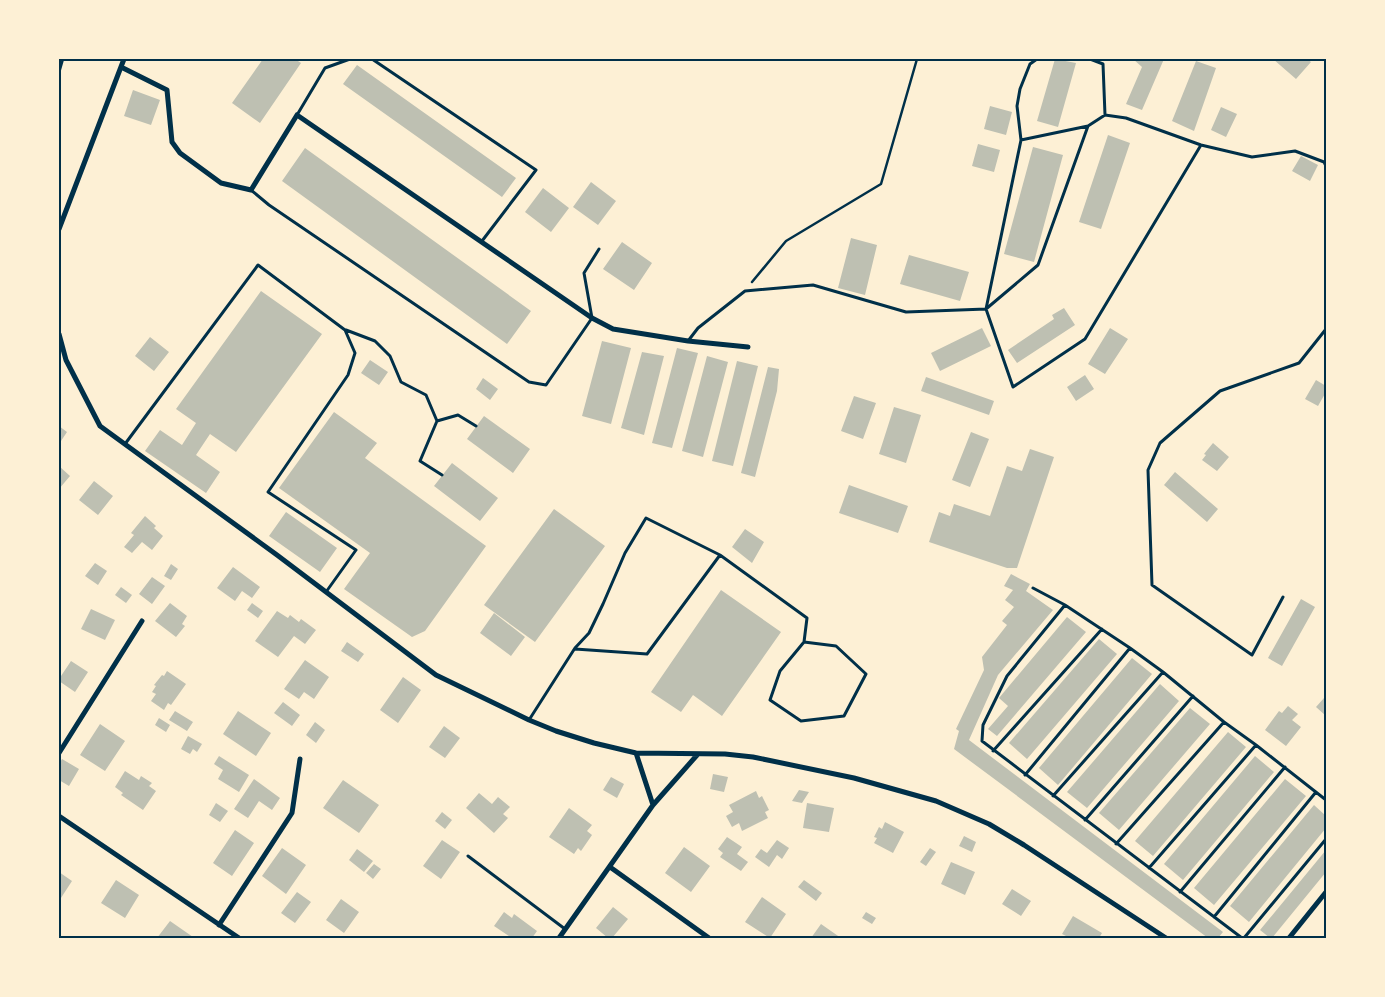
<svg xmlns="http://www.w3.org/2000/svg" width="1385" height="997" viewBox="0 0 1385 997" font-family="'Golos Text',sans-serif">
  <rect width="100%" height="100%" fill="#fdf0d5"/>
  <!-- building -->
  <path fill="#bec0b2" d="M263 59H295L301 63 260 123 232 103Z
    M1055 59 1076 63 1058 127 1037 121Z
    M1133 59H1164L1142 110 1126 104 1142 67Z
    M1273 59H1307L1311 62 1296 79Z
    M1196 61 1216 68 1194 131 1172 121Z
    M357 65 516 178 502 197 343 84Z
    M133 90 160 100 151 125 124 116Z
    M990 106 1012 112 1006 135 984 129Z
    M1221 107 1237 114 1226 137 1211 130Z
    M1108 135 1130 143 1101 229 1079 222Z
    M978 144 1000 150 994 172 972 166Z
    M1033 147 1063 155 1034 262 1004 254Z
    M305 148 531 311 507 344 282 181Z
    M1301 156 1318 165 1310 181 1292 171Z
    M591 182 616 201 598 225 573 207Z
    M543 188 569 208 551 232 525 212Z
    M851 238 877 245 865 295 838 288Z
    M622 242 652 263 634 290 603 269Z
    M909 255 969 272 960 301 900 284Z
    M261 291 322 334 236 452 210 434 196 455 220 472 206 493 145 451 160 430 182 445 196 423 176 409Z
    M1064 308 1075 325 1017 363 1008 350 1054 319 1052 315Z
    M982 328 991 346 940 371 931 353Z
    M1110 328 1128 339 1105 374 1088 364Z
    M150 337 169 352 154 371 135 356Z
    M602 341 631 348 611 424 582 416Z
    M677 348 698 353 672 448 652 443Z
    M642 352 664 356 644 435 621 428Z
    M707 356 728 362 703 457 682 451Z
    M370 360 388 372 379 385 361 373Z
    M737 361 758 366 733 466 712 461Z
    M768 367 779 369 777 391 755 477 741 473Z
    M1085 375 1094 389 1076 401 1067 387Z
    M926 377 994 401 989 415 921 391Z
    M483 378 498 389 490 400 476 389Z
    M1316 380 1326 386V392L1318 406 1305 399Z
    M854 396 876 403 863 439 841 431Z
    M894 407 921 415 906 463 879 454Z
    M334 412 377 443 365 458 486 546 425 631 412 637 344 589 370 553 279 488Z
    M484 416 530 449 513 473 467 439Z
    M59 426 67 432 59 444Z
    M971 432 989 439 970 487 952 480Z
    M1213 443 1229 457 1217 471 1202 460 1206 455 1204 454Z
    M1030 449 1054 457 1017 568H1007L929 542 939 512 950 516 954 504 990 516 1007 466 1022 471Z
    M452 463 498 498 480 521 434 486Z
    M59 466 70 476 59 489Z
    M1175 472 1218 509 1207 522 1164 485Z
    M94 481 113 496 98 515 79 500Z
    M849 485 908 506 898 533 839 513Z
    M554 509 605 546 535 642 484 605Z
    M286 512 337 548 320 572 269 536Z
    M145 516 156 526 154 528 163 536 152 550 142 542 132 553 124 547 134 535 131 533Z
    M745 529 764 542 752 563 732 547Z
    M95 563 107 571 98 585 85 576Z
    M171 564 178 569 171 580 164 576Z
    M233 567 260 587 252 598 242 591 235 601 217 588Z
    M1011 574 1030 584 1026 591 1053 610 998 675 969 740 1223 932 1218 938H1208L954 749 959 731 956 729 984 670 982 657 1007 625 1002 621 1014 607 1005 600 1013 590 1004 586Z
    M152 577 165 586 152 604 139 594Z
    M121 587 132 595 126 603 115 595Z
    M721 590 781 632 722 716 693 695 681 712 651 692Z
    M1301 599 1315 607 1282 666 1268 658Z
    M170 603 187 616 182 624 185 626 176 637 155 621Z
    M252 603 263 611 258 618 247 610Z
    M91 609 115 620 105 640 81 629Z
    M277 611 288 618 290 615 299 622 301 619 316 630 305 644 294 636 278 657 255 641Z
    M494 613 525 637 511 656 480 633Z
    M1067 617 1086 632 997 736 988 729 1008 706 999 698Z
    M1099 639 1117 654 1027 759 1009 743Z
    M347 642 364 654 358 662 341 651Z
    M1132 658 1152 674 1058 785 1039 768Z
    M305 660 329 677 314 699 304 692 299 699 284 689Z
    M71 661 88 672 75 692 59 681V679Z
    M167 671 186 684 171 705 168 703 164 710 151 701 156 694 152 692 156 686 154 685 162 675 164 676Z
    M403 677 421 690 398 723 380 710Z
    M1160 684 1179 701 1087 808 1067 792Z
    M1324 698 1326 700V716L1316 707Z
    M283 702 300 715 292 726 274 713Z
    M1288 706 1298 714 1292 720 1301 727 1286 746 1265 730 1279 711 1282 713Z
    M1190 708 1210 724 1119 830 1099 813Z
    M175 711 193 722 187 731 169 720Z
    M238 711 271 733 256 756 223 734Z
    M159 718 170 725 166 732 155 725Z
    M315 722 325 730 316 743 306 735Z
    M100 724 125 741 105 771 80 755Z
    M444 726 460 738 445 758 429 747Z
    M1228 732 1246 747 1153 856 1135 841Z
    M188 736 202 744 197 752 193 749 190 754 181 749Z
    M219 756 249 775 239 792 218 779 223 770 214 764Z
    M1255 756 1274 772 1183 880 1164 864Z
    M62 759 79 769 69 786 59 780V764Z
    M125 771 139 780 141 776 152 783 149 786 156 791 143 810 121 795 123 793 115 787Z
    M713 774 728 777 724 792 710 789Z
    M611 777 624 784 617 798 603 790Z
    M254 779 280 798 272 810 259 801 248 818 234 809Z
    M1285 779 1306 796 1214 905 1194 888Z
    M343 780 379 805 359 833 323 808Z
    M799 790 809 792 802 803 792 801Z
    M756 791 759 798 762 796 769 810 765 812 768 818 742 831 739 823 732 827 726 816 733 812 729 805Z
    M479 793 492 804 498 797 510 807 503 814 508 818 494 833 466 808Z
    M216 803 228 811 220 822 209 815Z
    M807 803 834 808 829 832 803 828Z
    M1314 805 1326 816V828L1249 922 1230 906Z
    M569 808 592 825 587 831 592 835 581 851 578 848 574 854 549 837Z
    M442 812 452 820 445 829 435 821Z
    M885 822 904 832 893 853 874 843 877 838 874 837 879 827 882 829Z
    M235 830 254 843 232 876 213 863Z
    M964 836 976 842 972 852 959 846Z
    M727 837 742 847 737 854 748 862 741 871 720 857 723 853 718 849Z
    M442 840 460 852 441 879 423 866Z
    M777 840 789 848 782 859 777 855 769 867 755 857 761 849 767 853Z
    M684 847 710 866 691 892 665 873Z
    M282 848 306 865 286 894 262 876Z
    M930 848 936 852 926 866 920 862Z
    M357 849 373 861 364 872 349 860Z
    M1326 850V872L1272 938H1270L1260 930Z
    M951 862 975 872 965 895 941 884Z
    M374 864 381 869 373 879 366 873Z
    M59 872 72 881 59 901Z
    M116 880 139 895 125 918 101 903Z
    M804 880 822 893 816 901 798 887Z
    M1012 889 1031 901 1021 916 1002 904Z
    M297 892 311 902 295 923 281 913Z
    M762 897 786 914 770 938 745 922Z
    M341 899 359 912 344 933 326 920Z
    M613 907 628 919 612 938H608L596 928Z
    M504 912 512 918 514 914 537 931 532 938H512L494 926Z
    M866 912 876 918 872 924 862 918Z
    M1073 916 1102 933 1099 938H1070L1062 934Z
    M170 921 193 937 192 938H157Z
    M821 924 841 938H811Z"/>
  <g fill="none" stroke-linecap="round" stroke-linejoin="round">
    <!-- path -->
    <path stroke="#003049" stroke-width="2.5" d="M59 73 63 59
      M752 282 786 241 881 184 917 59"/>
    <!-- service -->
    <path stroke="#003049" stroke-width="3" d="M372 59 536 170 482 241
      M1037 59 1030 64 1020 89 1017 106 1021 140 986 309 1013 387 1085 339 1201 145
      M1090 59 1103 64 1105 115
      M297 115 325 68 350 59
      M1021 140 1088 126 1105 115 1126 118 1201 145 1252 157 1295 151 1324 162 1326 166
      M251 190 269 205 529 382 546 385 592 318 584 273 599 249
      M346 330 375 341 390 356 401 382 426 395 437 421 420 461 442 475
      M688 341 698 328 745 291 813 285 906 312 986 309 1038 265 1088 126
      M437 421 458 415 476 426
      M125 444 258 265 345 330 355 353 348 375 268 492 356 550 326 592
      M1033 588 1065 605 1130 648 1163 672 1224 722 1256 745 1326 800
      M1283 597 1252 655 1152 585 1148 470 1160 443 1220 391 1299 363 1326 329
      M1065 605 1007 676 983 725 982 741 1242 938
      M575 649 647 654 720 555
      M529 720 575 648 589 633 603 604 625 553 646 518 720 555 807 618 804 642 780 671 770 700 801 721 844 716 866 674 836 646 804 642
      M993 751 1102 629
      M1025 775 1130 648
      M1053 796 1163 672
      M1085 820 1193 696
      M1116 844 1224 722
      M468 856 565 929
      M1149 868 1256 745
      M1180 892 1285 767
      M1214 917 1316 792
      M1244 938 1326 839"/>
    <!-- minor -->
    <path stroke="#003049" stroke-width="5" d="M121 67 167 90 172 142 180 153 221 183 251 190 297 115 592 318 613 329 688 341 748 347
      M59 229 124 59
      M59 334 66 360 100 426 277 555 436 675 529 720 556 731 594 743 636 753 725 754 753 757 854 778 936 801 989 824 1024 845 1166 938
      M59 753 142 621
      M636 753 653 805
      M59 816 239 938
      M610 867 709 938
      M219 925 292 813 300 759
      M559 938 653 805 698 754
      M1289 938 1326 892"/>
  </g>
  <!-- border -->
  <rect width="1385" height="997" fill="none" stroke="#fdf0d5" stroke-width="120"/>
  <rect x="60" y="60" width="1265" height="877" fill="none" stroke="#003049" stroke-width="2"/>
</svg>
